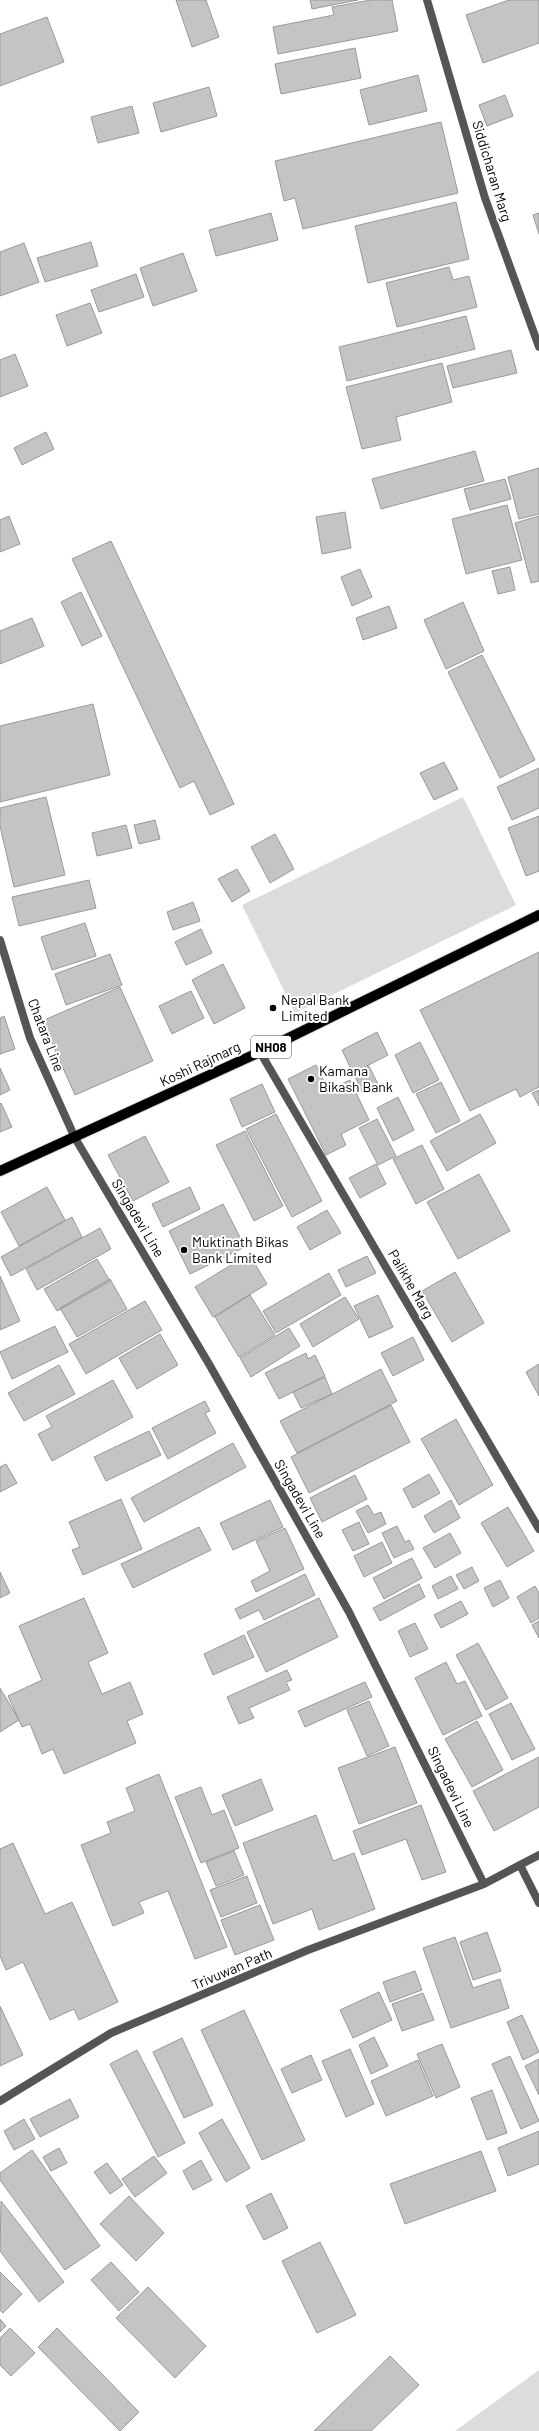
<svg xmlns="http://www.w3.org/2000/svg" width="539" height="2431" viewBox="0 0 539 2431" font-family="Barlow,sans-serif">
  <rect width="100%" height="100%" fill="#fff"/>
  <!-- green -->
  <path fill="#dcdcdc" d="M463 797 516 905 295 1013 242 905Z
    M539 2370V2431H455Z"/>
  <!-- building -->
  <path fill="#c4c4c4" stroke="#999" d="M176 0H206L219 37 192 47Z
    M310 0H358L312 9Z
    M371 0H392L398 31 278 54 273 27 334 15 332 7Z
    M509 0H539V43L483 63 466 15Z
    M47 17 64 62 0 86V34Z
    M355 48 361 78 281 94 275 64Z
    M418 75 427 111 369 125 360 90Z
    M209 87 217 116 161 132 153 103Z
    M505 95 513 116 487 126 479 105Z
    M132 106 139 133 98 143 91 117Z
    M441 122 458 193 303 229 295 198 284 201 275 161Z
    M456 202 469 259 368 283 355 226Z
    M271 213 278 240 216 256 209 230Z
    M539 213V234L533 215Z
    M91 242 98 266 45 282 37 258Z
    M24 243 39 282 0 296V252Z
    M183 253 197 291 153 306 140 268Z
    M449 267 453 280 469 276 477 307 397 327 386 283Z
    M136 274 144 297 99 312 91 290Z
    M90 303 102 333 67 346 56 315Z
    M466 316 475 349 347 381 339 347Z
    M511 350 517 373 453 388 447 366Z
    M15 354 28 386 0 397V360Z
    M442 363 452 402 396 417 401 440 362 449 346 387Z
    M46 432 54 449 22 465 14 448Z
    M475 451 484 481 381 509 372 479Z
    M539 468V514L519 519 508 477Z
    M505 479 511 499 470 510 464 489Z
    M507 505 522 560 466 574 452 519Z
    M345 512 351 548 322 554 316 517Z
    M9 516 20 544 0 552V520Z
    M539 516V581L531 583 515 523Z
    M111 541 234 804 210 815 194 781 180 788 72 559Z
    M510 567 515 590 498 594 492 571Z
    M360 569 372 597 352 606 341 577Z
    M81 592 102 636 82 646 61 602Z
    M463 602 484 651 446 669 424 620Z
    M389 606 397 628 363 640 356 618Z
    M32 618 44 646 0 664V631Z
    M482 655 535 760 500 778 448 672Z
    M93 704 110 775 0 802V726Z
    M444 762 458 789 434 800 420 773Z
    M539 768V808L512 820 497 787Z
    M46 797 65 875 14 887 0 826V808Z
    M539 816V871L526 876 508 828Z
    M155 820 160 839 139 844 134 825Z
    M126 825 132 848 97 856 92 833Z
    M275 834 294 869 270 883 251 847Z
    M237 869 250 891 232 902 218 879Z
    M89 880 96 908 19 926 12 897Z
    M193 902 200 921 173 930 167 912Z
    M85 923 96 956 52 970 41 937Z
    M201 929 212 953 186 965 175 942Z
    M539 952V1087L520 1097 516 1089 470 1111 420 1010Z
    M110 954 122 985 66 1005 55 974Z
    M223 964 245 1008 214 1024 192 980Z
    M120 987 153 1061 75 1095 42 1021Z
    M191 991 204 1018 172 1034 159 1006Z
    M4 1016 15 1049 0 1054V1018Z
    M377 1032 388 1055 353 1073 342 1050Z
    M420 1042 439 1080 413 1093 395 1055Z
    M316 1065 328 1090 350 1080 369 1120 341 1134 346 1145 326 1155 288 1079Z
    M369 1066 378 1084 362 1092 354 1074Z
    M0 1068 10 1090 0 1095Z
    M441 1082 460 1121 436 1133 416 1094Z
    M262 1084 275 1112 242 1127 230 1099Z
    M539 1090V1106L532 1093Z
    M398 1097 414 1130 393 1141 377 1108Z
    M1 1103 12 1127 0 1132V1104Z
    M276 1114 322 1201 292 1217 246 1129Z
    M480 1114 496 1143 447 1171 430 1141Z
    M377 1119 396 1156 378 1165 359 1128Z
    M245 1131 283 1206 254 1221 216 1145Z
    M145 1136 169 1182 133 1201 108 1155Z
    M422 1145 444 1189 416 1204 393 1159Z
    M376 1164 386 1184 360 1198 349 1178Z
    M479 1174 510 1231 458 1259 427 1202Z
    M47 1187 65 1220 19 1246 1 1212Z
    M190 1187 200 1209 163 1227 152 1204Z
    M223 1204 245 1247 190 1274 169 1231Z
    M327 1210 341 1233 310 1250 297 1227Z
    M72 1217 82 1237 11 1276 1 1257Z
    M100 1228 111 1249 37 1290 26 1269Z
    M249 1254 267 1284 213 1317 195 1287Z
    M367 1256 376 1273 346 1287 338 1270Z
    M97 1259 110 1281 57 1311 44 1289Z
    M455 1272 484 1323 452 1342 422 1291Z
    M329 1273 341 1295 276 1333 263 1311Z
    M0 1276 20 1321 0 1330Z
    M110 1279 127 1309 77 1337 60 1308Z
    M250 1295 275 1335 239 1357 215 1317Z
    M378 1295 393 1327 369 1338 354 1306Z
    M345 1297 359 1319 313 1347 300 1324Z
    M145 1301 162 1330 86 1374 69 1344Z
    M55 1326 68 1352 12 1379 0 1352Z
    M289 1328 300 1346 251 1377 240 1358Z
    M160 1334 178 1365 137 1389 119 1358Z
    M413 1337 424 1360 393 1376 381 1353Z
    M306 1353 308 1359 315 1355 325 1376 279 1399 265 1373Z
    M539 1364V1396L526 1372Z
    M59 1365 75 1394 24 1421 8 1393Z
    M381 1369 397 1401 297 1453 280 1421Z
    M325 1377 332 1394 301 1408 293 1392Z
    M113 1380 133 1417 52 1461 38 1434 52 1427 46 1416Z
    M205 1401 210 1411 205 1413 216 1433 168 1459 152 1428Z
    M391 1405 410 1442 309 1493 291 1457Z
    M456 1419 493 1485 459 1505 421 1439Z
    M149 1431 161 1455 106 1481 94 1457Z
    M233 1443 246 1467 144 1522 131 1498Z
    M6 1464 17 1483 0 1492V1467Z
    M429 1474 440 1493 413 1508 403 1489Z
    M355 1475 367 1499 322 1522 310 1498Z
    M121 1499 142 1549 83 1575 72 1550 80 1547 69 1522Z
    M270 1500 283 1527 233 1550 220 1523Z
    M451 1500 460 1518 434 1533 424 1516Z
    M368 1505 374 1515 381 1512 386 1524 368 1533 356 1511Z
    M508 1507 534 1551 507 1567 481 1523Z
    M359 1522 369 1544 353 1551 342 1530Z
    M397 1526 405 1542 409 1540 414 1549 394 1558 382 1533Z
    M199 1527 211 1550 133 1588 121 1564Z
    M285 1528 304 1569 256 1592 251 1581 270 1571 256 1541Z
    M450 1533 461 1553 435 1568 423 1548Z
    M382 1542 392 1563 364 1577 354 1556Z
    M412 1558 422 1578 384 1599 373 1578Z
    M472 1567 479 1581 464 1589 456 1575Z
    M0 1572 10 1593 0 1598Z
    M305 1574 315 1595 264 1620 259 1610 240 1619 235 1609Z
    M451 1576 458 1589 438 1599 432 1586Z
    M500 1580 509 1598 493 1607 484 1588Z
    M419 1584 425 1597 380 1621 373 1608Z
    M535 1586 539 1593V1618L531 1623 517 1597Z
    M84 1598 108 1653 88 1662 102 1694 130 1682 143 1714 127 1721 136 1743 64 1774 53 1749 42 1754 30 1724 22 1727 8 1696 42 1680 19 1626Z
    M319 1598 338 1637 266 1672 247 1632Z
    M461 1601 468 1614 441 1628 434 1615Z
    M539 1621V1638L532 1625Z
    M415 1623 428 1649 410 1657 398 1631Z
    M244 1635 254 1657 213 1675 204 1654Z
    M478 1643 508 1698 486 1710 456 1655Z
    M446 1662 457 1684 465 1681 482 1716 443 1735 415 1678Z
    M287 1670 292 1680 286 1682 290 1690 249 1708 254 1718 239 1724 227 1697Z
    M365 1682 372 1697 305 1727 298 1711Z
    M0 1688 19 1720 0 1732Z
    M369 1701 389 1746 367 1756 347 1710Z
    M511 1703 535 1749 512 1760 489 1714Z
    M477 1721 503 1770 472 1787 445 1739Z
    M395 1747 417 1803 359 1824 338 1768Z
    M539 1757V1807L494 1831 473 1791Z
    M159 1774 227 1947 195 1959 168 1891 139 1902 144 1913 113 1926 81 1845 111 1833 107 1822 135 1811 126 1788Z
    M261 1779 273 1810 235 1826 222 1795Z
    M201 1787 212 1815 224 1810 239 1848 201 1863 175 1797Z
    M421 1805 446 1872 422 1880 406 1839 362 1855 353 1831Z
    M316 1815 333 1861 354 1853 375 1909 319 1930 312 1909 273 1924 243 1843Z
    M13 1843 45 1914 72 1902 118 2002 79 2020 74 2009 50 2020 23 1962 6 1970 0 1956V1849Z
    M234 1851 244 1875 216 1886 206 1862Z
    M247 1876 257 1903 221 1917 210 1890Z
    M260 1905 274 1940 235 1955 221 1920Z
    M487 1932 501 1971 473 1980 460 1942Z
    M455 1937 473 1988 500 1979 509 2008 451 2028 423 1948Z
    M415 1971 422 1990 390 2002 383 1982Z
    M379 1992 392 2020 353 2038 340 2010Z
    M423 1993 434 2020 402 2031 392 2004Z
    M0 2006 23 2055 0 2066Z
    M244 2010 305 2140 262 2160 201 2030Z
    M522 2015 539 2052 523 2060 507 2022Z
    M374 2037 388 2066 371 2074 359 2045Z
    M182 2038 213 2105 184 2118 153 2052Z
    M442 2044 460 2087 436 2098 417 2054Z
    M350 2049 374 2104 346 2117 322 2061Z
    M137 2050 185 2143 158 2157 110 2064Z
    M311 2055 322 2080 292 2093 281 2069Z
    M510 2056 539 2121 521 2129 492 2064Z
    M539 2059V2095L525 2066Z
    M418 2060 433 2096 386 2116 371 2081Z
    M492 2090 507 2133 487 2140 471 2098Z
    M70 2099 79 2117 40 2137 30 2119Z
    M24 2119 35 2139 14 2150 4 2131Z
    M222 2119 250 2168 226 2182 199 2133Z
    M539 2131V2164L508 2176 498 2148Z
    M59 2148 67 2163 51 2171 43 2157Z
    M32 2150 100 2246 65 2270 0 2180V2173Z
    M481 2151 496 2191 405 2224 390 2184Z
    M154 2156 167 2173 135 2197 122 2179Z
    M201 2160 212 2180 193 2190 183 2171Z
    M107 2163 123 2185 110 2194 94 2172Z
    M271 2193 288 2228 264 2240 246 2206Z
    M129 2196 164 2233 136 2261 100 2224Z
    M1 2201 64 2282 39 2302 0 2251Z
    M320 2242 356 2315 317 2333 282 2261Z
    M111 2262 139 2292 119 2311 91 2280Z
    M0 2272 22 2294 3 2313 0 2310Z
    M148 2287 206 2346 175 2378 116 2318Z
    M0 2319 6 2326 0 2332Z
    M10 2328 35 2353 11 2376 0 2365V2338Z
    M57 2328 139 2412 120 2431 38 2347Z
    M390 2356 419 2385 371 2431H314Z"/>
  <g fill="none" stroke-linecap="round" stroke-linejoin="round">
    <!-- primary casing -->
    <g stroke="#dbdbdb" stroke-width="12">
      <path id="primary" d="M0 1171 260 1052 539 915"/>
    </g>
    <!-- minor -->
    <path stroke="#555" stroke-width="8" d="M427 0 485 198 539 347
      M0 940 30 1038 75 1138 209 1364 349 1612 484 1884
      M260 1052 539 1529
      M520 1865 539 1903
      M0 2101 111 2033 308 1950 484 1884 539 1855"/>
    <!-- primary -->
    <use href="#primary" stroke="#000" stroke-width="10"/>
  </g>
  <!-- markers -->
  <g fill="#000" stroke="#fff" stroke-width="1.5">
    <circle cx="273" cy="1008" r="4"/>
    <circle cx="311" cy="1079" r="4"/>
    <circle cx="184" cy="1250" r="4"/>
  </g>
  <g text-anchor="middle" stroke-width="4" stroke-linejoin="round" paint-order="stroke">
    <!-- shield labels -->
    <rect fill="#fff" stroke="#4c4c4c" stroke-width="1" x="251" y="1036" width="40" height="22" rx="3"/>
    <g font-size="13" font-weight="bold" fill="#000">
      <text x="271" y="1052">NH08</text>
    </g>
    <!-- street labels -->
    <g font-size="14" fill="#000" stroke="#fff">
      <text transform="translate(492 171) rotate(73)" y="5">Siddicharan Marg</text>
      <text transform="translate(46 1035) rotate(69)" y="5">Chatara Line</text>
      <text transform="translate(200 1064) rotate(-25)" y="5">Koshi Rajmarg</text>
      <text transform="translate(138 1218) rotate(59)" y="5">Singadevi Line</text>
      <text transform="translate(411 1284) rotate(60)" y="5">Palikhe Marg</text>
      <text transform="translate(300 1499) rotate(60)" y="5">Singadevi Line</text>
      <text transform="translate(451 1787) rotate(64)" y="5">Singadevi Line</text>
      <text transform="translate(232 1969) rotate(-23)" y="5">Trivuwan Path</text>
    </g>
    <!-- poi labels -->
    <g font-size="14" fill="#000" stroke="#fff" text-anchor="start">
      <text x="281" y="1005">Nepal Bank<tspan x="281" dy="16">Limited</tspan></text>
      <text x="319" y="1076">Kamana<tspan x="319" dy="16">Bikash Bank</tspan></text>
      <text x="192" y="1247">Muktinath Bikas<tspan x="192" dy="16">Bank Limited</tspan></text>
    </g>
  </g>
</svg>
